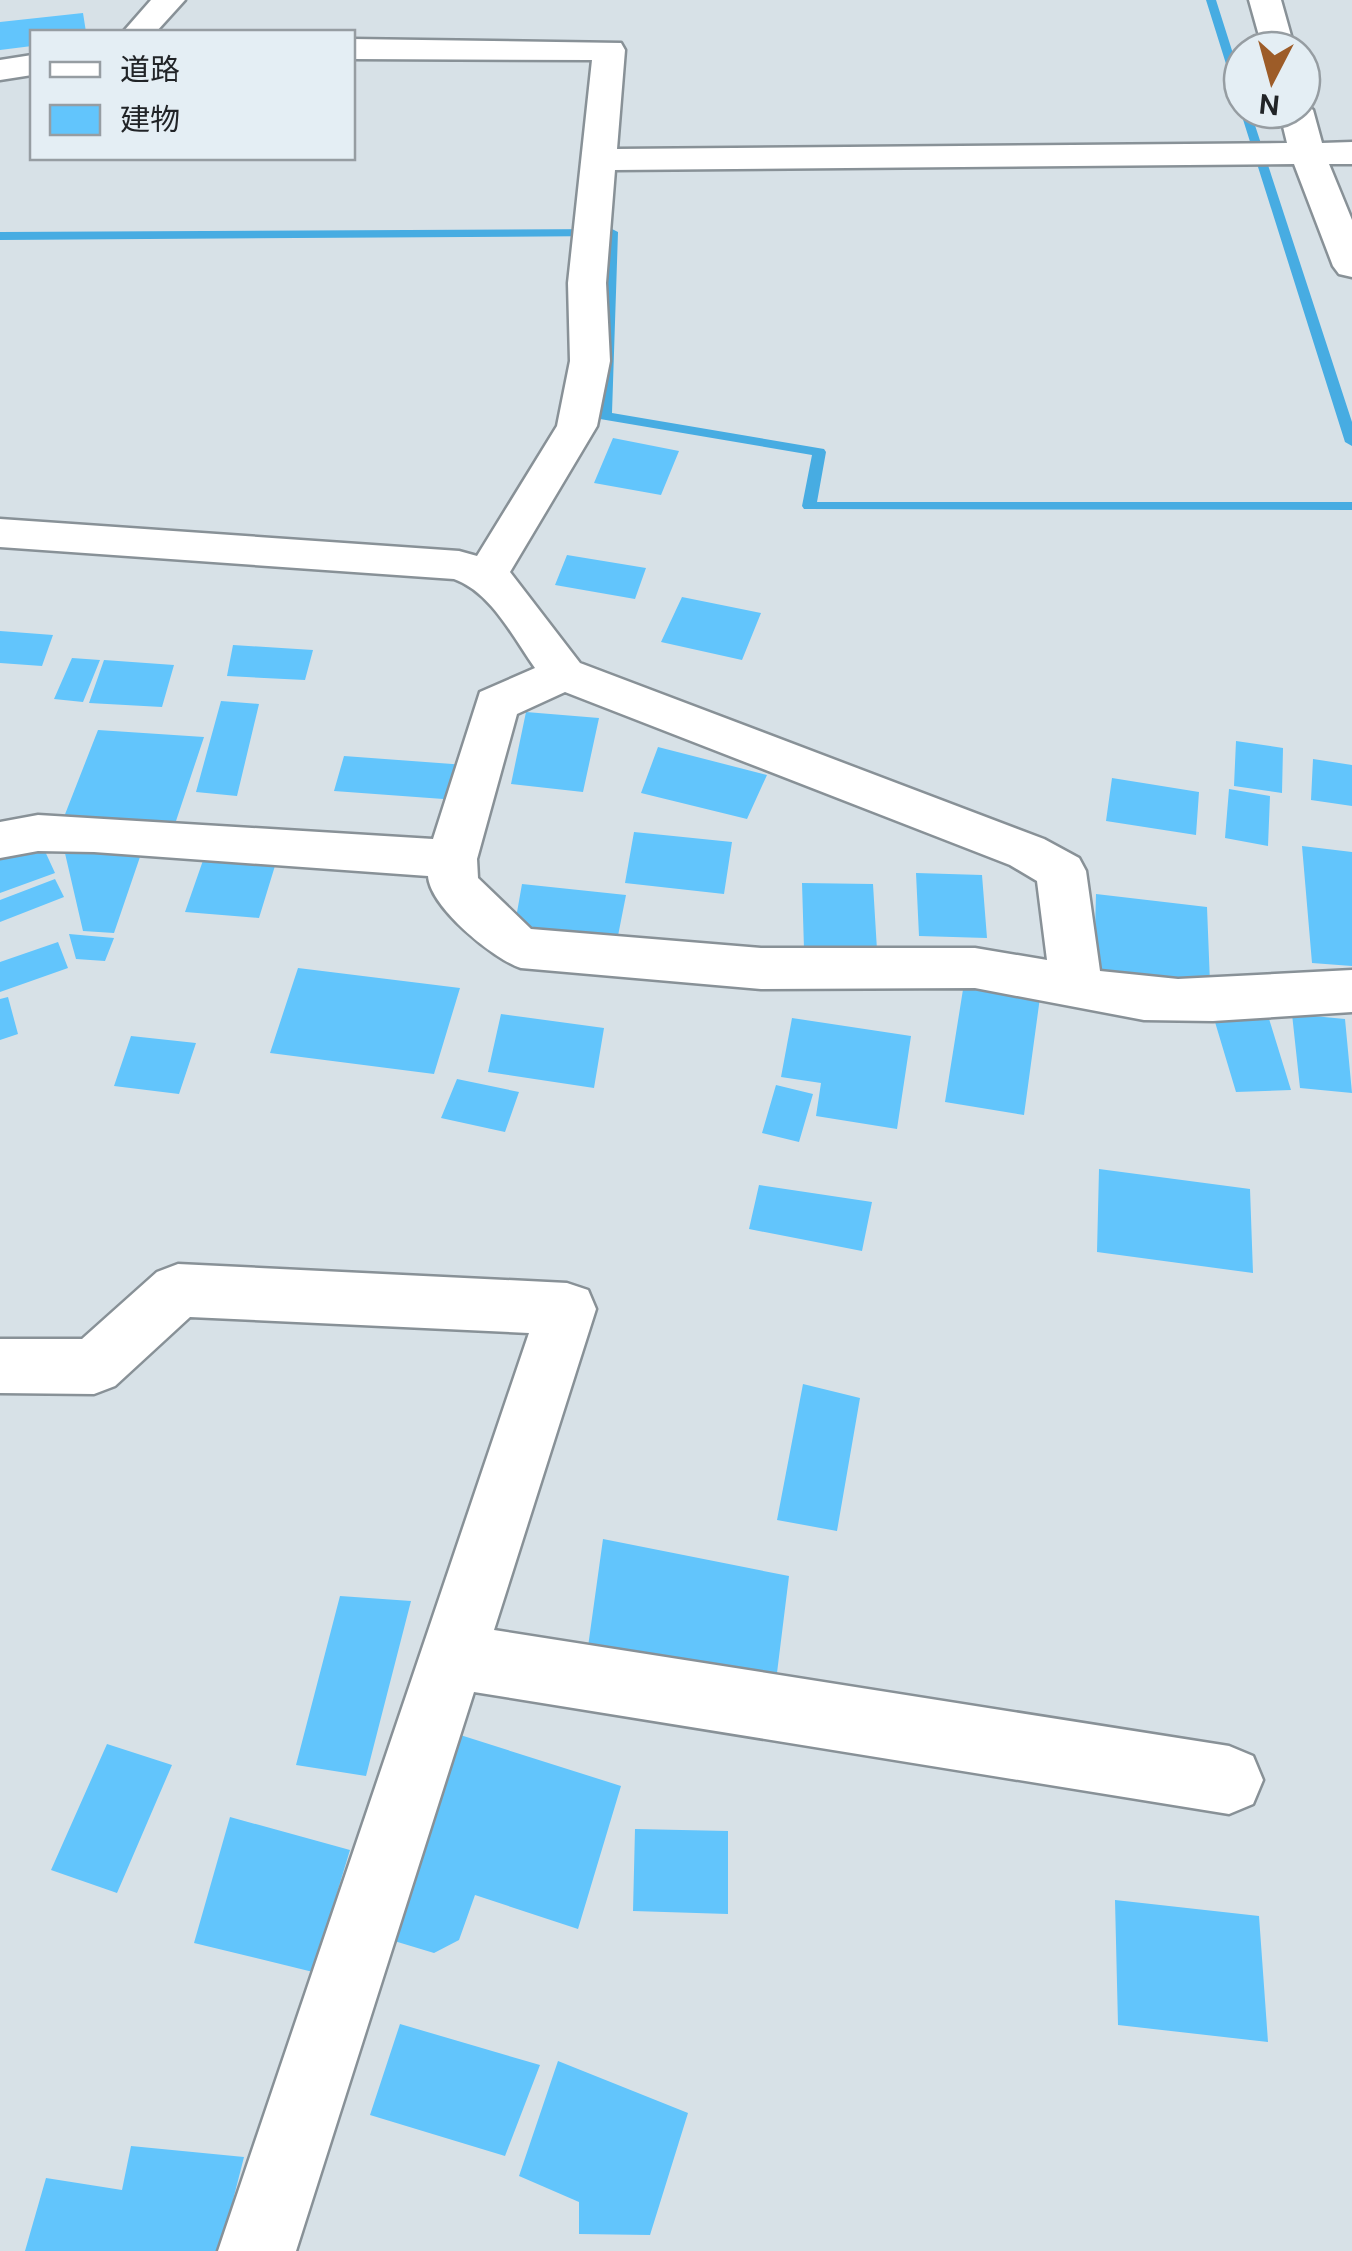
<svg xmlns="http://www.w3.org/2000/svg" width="1352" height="2251" viewBox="0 0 1352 2251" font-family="'DM Sans','Noto Sans JP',sans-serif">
  <rect width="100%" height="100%" fill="#d7e1e7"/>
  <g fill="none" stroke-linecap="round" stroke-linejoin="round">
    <!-- stream -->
    <path fill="#47ace2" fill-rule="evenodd" d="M1206 0H1216L1242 82V102L1237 99Z
      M1241 108 1250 110 1352 422V446L1345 442 1240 110Z
      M612 229 618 232 612 413 824 449 826 452 817 502H1352V510L804 509 802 506 812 455 600 419 606 236 0 240V232Z"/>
  </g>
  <!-- building -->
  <path fill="#62c5fc" d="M83 13 86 32H32V46L0 50V22Z
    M613 438 679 451 661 495 594 483Z
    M567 555 646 568 635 599 555 585Z
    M682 597 761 613 742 660 661 642Z
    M0 631 53 635 42 666 0 663Z
    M233 645 313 650 305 680 227 676Z
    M72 658 100 660 83 702 54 699Z
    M104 660 174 665 162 707 89 703Z
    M221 701 259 704 237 796 196 792Z
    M526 712 599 718 583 792 511 784Z
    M98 730 204 737 173 830 62 822Z
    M1236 741 1283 748 1282 793 1234 786Z
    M658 747 767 775 747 819 641 793Z
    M344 756 466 765 457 800 334 791Z
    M1313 759 1352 765V806L1311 800Z
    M1112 778 1199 792 1196 835 1106 821Z
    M1229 789 1270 796 1268 846 1225 838Z
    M634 832 732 842 724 894 625 883Z
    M38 836 55 873 0 893V850Z
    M1302 846 1352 852V966L1312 963Z
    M64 849 141 854 114 933 83 931Z
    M207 849 278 856 259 918 185 912Z
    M916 873 982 875 987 938 919 936Z
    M55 879 64 897 0 922V900Z
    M802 883 873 884 877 950 804 949Z
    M522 884 626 895 616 946 513 935Z
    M1096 894 1207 907 1210 983 1094 970Z
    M69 934 114 938 105 961 76 959Z
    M58 942 68 968 0 992V962Z
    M298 968 460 988 434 1074 270 1053Z
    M965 977 1041 990 1024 1115 945 1102Z
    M8 997 18 1034 0 1040V999Z
    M1266 1009 1291 1090 1236 1092 1212 1012Z
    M501 1014 604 1028 594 1088 488 1072Z
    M1292 1014 1345 1019 1352 1093 1300 1088Z
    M792 1018 911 1036 897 1129 816 1116 821 1083 781 1077Z
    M131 1036 196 1043 179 1094 114 1086Z
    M457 1079 519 1092 505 1132 441 1118Z
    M776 1085 813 1094 799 1142 762 1133Z
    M1099 1169 1250 1189 1253 1273 1097 1252Z
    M759 1185 872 1202 862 1251 749 1229Z
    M803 1384 860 1398 837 1531 777 1520Z
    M603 1539 789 1576 775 1689 587 1654Z
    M340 1596 411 1601 366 1776 296 1765Z
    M454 1733 621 1786 578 1929 475 1895 459 1940 434 1953 381 1937Z
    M107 1744 172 1765 117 1893 51 1870Z
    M230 1817 350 1850 313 1972 194 1943Z
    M635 1829 728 1831V1914L633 1911Z
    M1115 1900 1259 1916 1268 2042 1118 2025Z
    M400 2024 540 2065 505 2156 370 2115Z
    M558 2061 688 2113 650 2235 579 2234V2202L519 2176Z
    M131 2146 244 2157 220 2251H25L46 2178 122 2190Z"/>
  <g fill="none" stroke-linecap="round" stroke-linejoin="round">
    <!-- minor casing -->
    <g stroke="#889197" stroke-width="5">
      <path id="minor" d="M151 0H185L156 32H123Z
        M1249 0H1281L1295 50H1263Z
        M352 39 621 43 625 50 617 149 1287 143 1279 110H1302V101L1313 110 1322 143 1352 142V164H1329L1352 220V277L1339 274 1333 266 1294 164 615 170 606 283 610 361 597 426 510 572 580 663 1044 839 1079 858 1086 871 1100 971 1178 979 1352 970V1012L1213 1021 1144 1020 975 988 761 989 521 968C493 959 430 907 428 876L94 852 38 851 0 858V822L38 815 433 839 480 692 535 668C513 637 491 592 454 579L0 547V519L459 551 477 556 557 426 570 361 568 283 592 60 352 59ZM565 692 1010 865 1037 881 1047 960 975 948H761L531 929 478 878 477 859 517 714Z
        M32 55V75L0 80V60Z
        M178 1264 567 1283 588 1290 596 1309 494 1630 1229 1746 1253 1756 1263 1780 1253 1804 1229 1814 474 1692 296 2251H218L529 1333 190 1317 115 1386 94 1394 0 1393V1339H82L157 1272Z"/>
    </g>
    <!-- minor -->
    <use href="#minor" fill="#fff" fill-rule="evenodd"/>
  </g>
  <!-- legend -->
  <rect x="30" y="30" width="325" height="130" fill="#e4eef4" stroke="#969da2" stroke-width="2.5"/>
  <rect x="50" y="62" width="50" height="15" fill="#ffffff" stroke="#969da2" stroke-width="2.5"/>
  <text x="120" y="80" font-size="30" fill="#212427">道路</text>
  <rect x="50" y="105" width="50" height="30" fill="#62c5fc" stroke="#969da2" stroke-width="2.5"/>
  <text x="120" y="130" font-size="30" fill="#212427">建物</text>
  <!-- north arrow -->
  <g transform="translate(1272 80) rotate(186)"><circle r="48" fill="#e4eef4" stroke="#969da2" stroke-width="2.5"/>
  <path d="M0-8L18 38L0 25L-18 38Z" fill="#9d5c28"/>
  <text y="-15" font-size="28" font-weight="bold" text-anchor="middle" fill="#212427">N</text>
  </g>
</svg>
